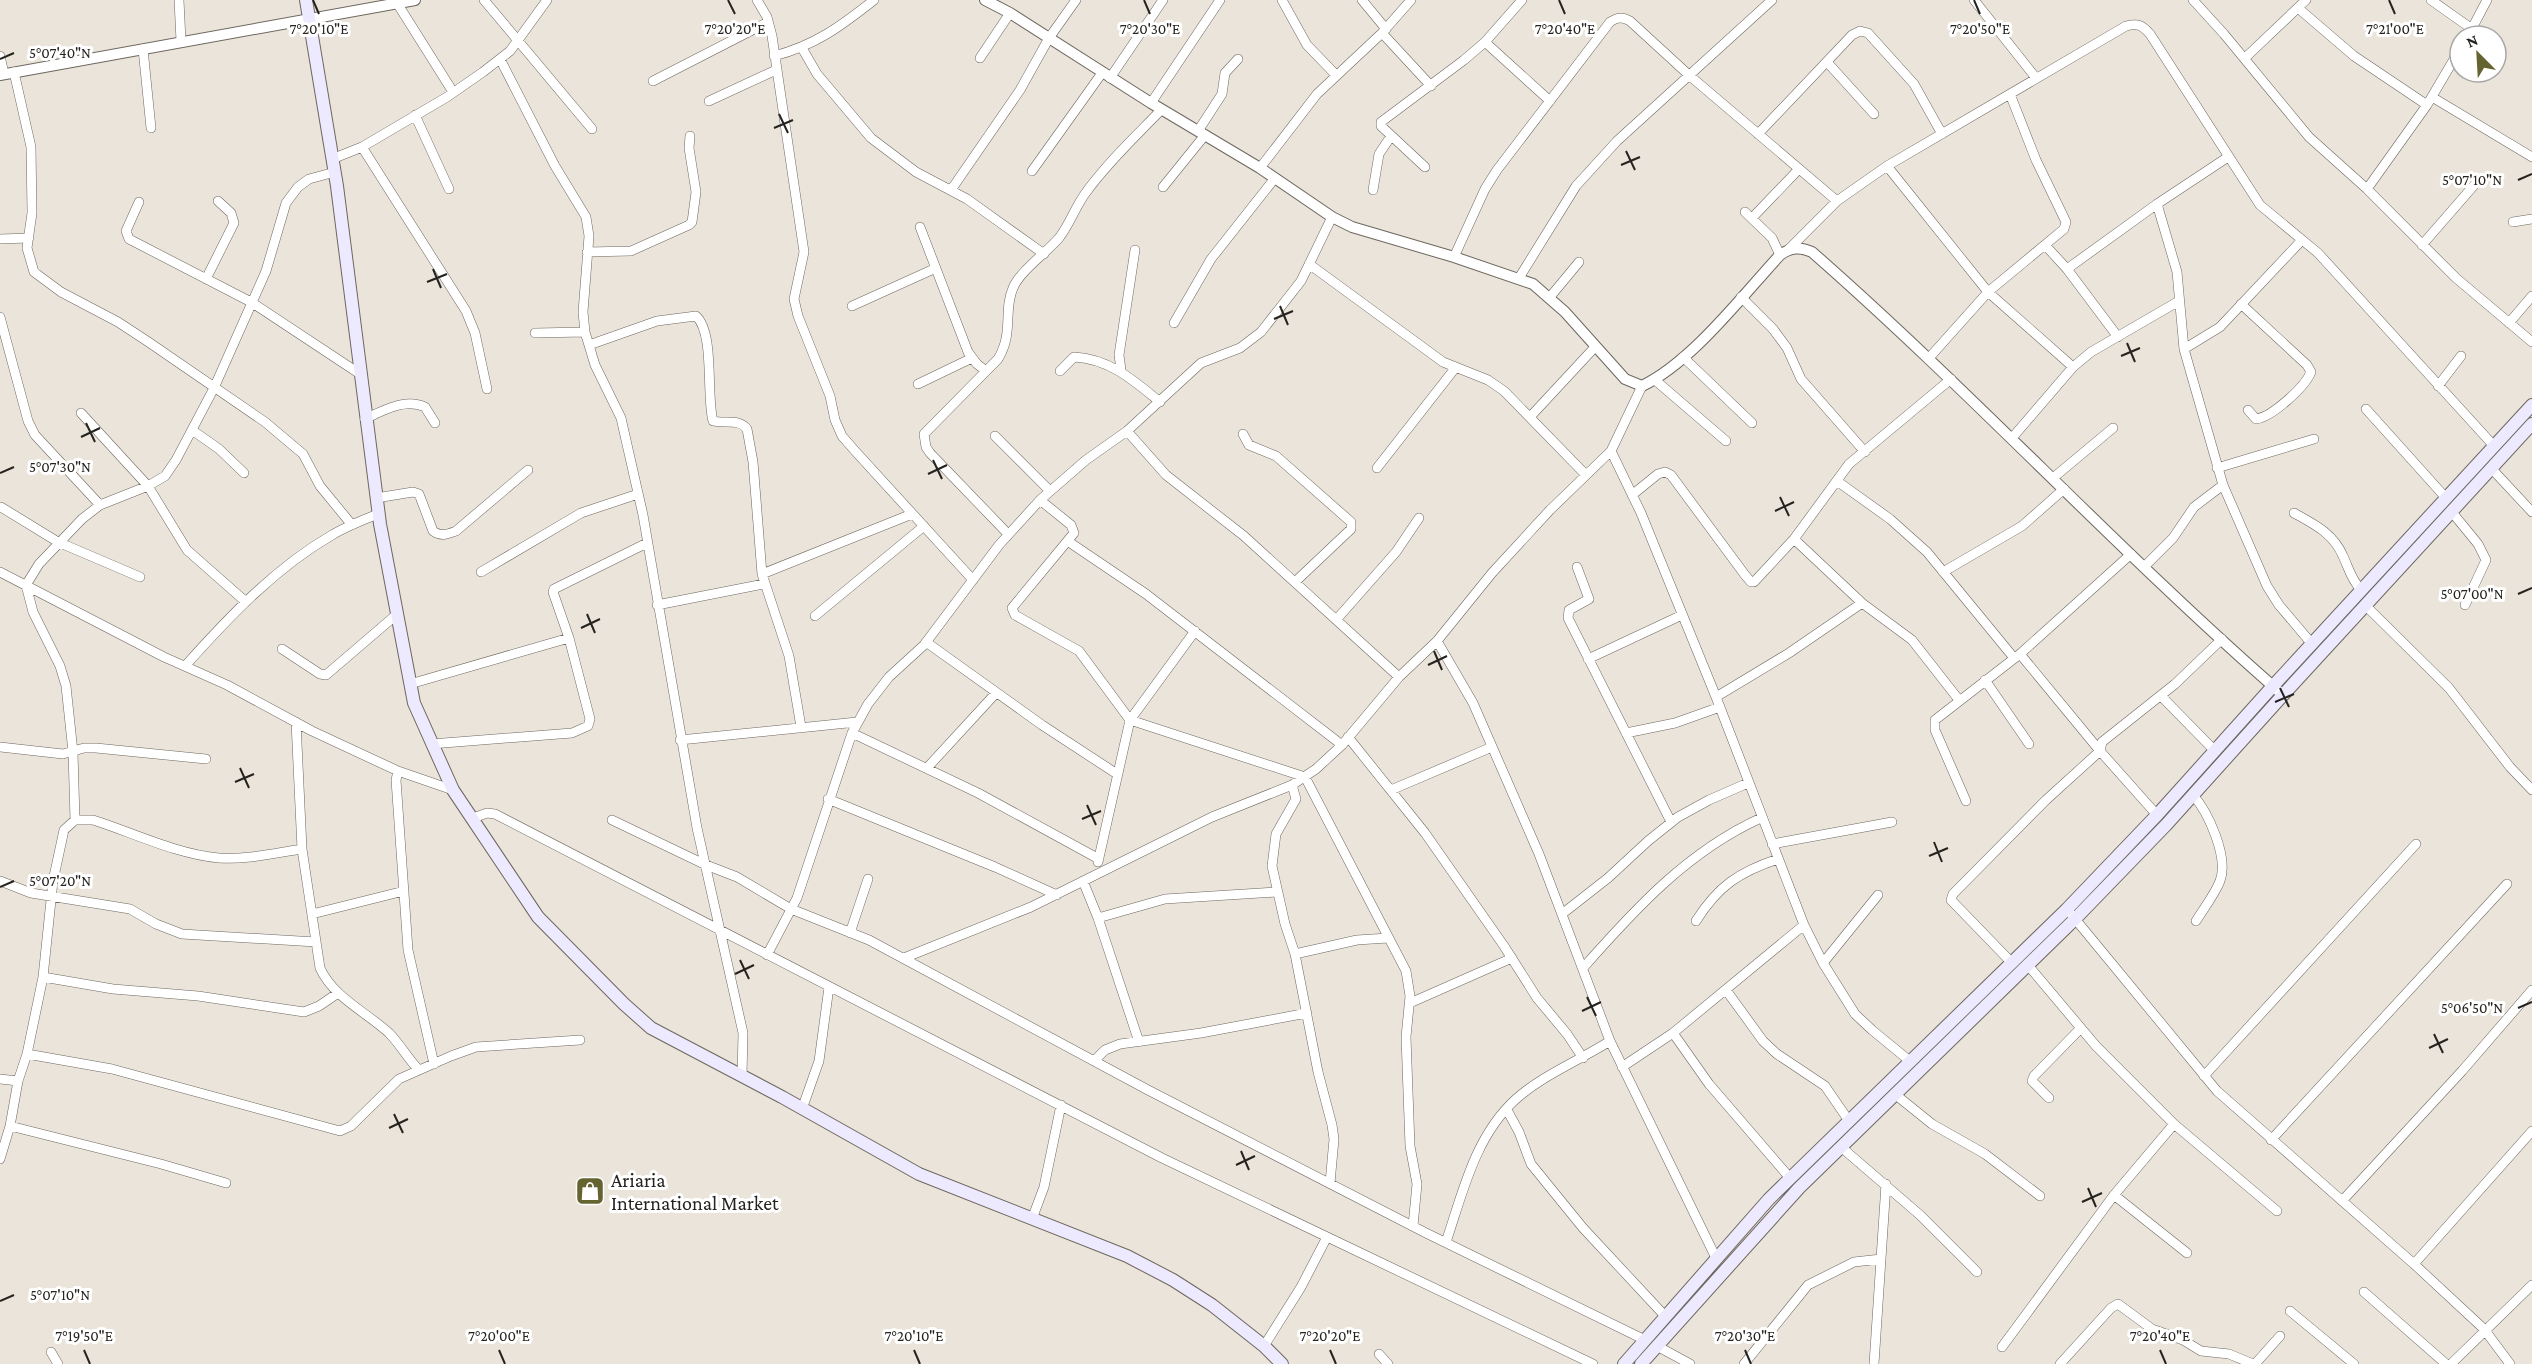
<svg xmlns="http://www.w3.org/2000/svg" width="2532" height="1364" viewBox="0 0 2532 1364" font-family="'Crimson Pro',serif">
  <rect width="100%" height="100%" fill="#ebe4da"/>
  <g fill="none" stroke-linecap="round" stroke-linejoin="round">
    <!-- minor casing -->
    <g stroke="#6d675f" stroke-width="10">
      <path id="minor" d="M179 0 181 41
        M484 0 592 129
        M757 0 767 17 772 36 804 252 794 299 798 316 830 396 835 420 842 436 856 452 973 580
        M1282 0 1307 45 1336 75
        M1362 0 1386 29
        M1974 0 2036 78
        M2193 0 2224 34 2309 137 2367 189 2456 278 2532 342
        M2431 0 2472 29
        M397 3 453 92
        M2298 8 2354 56 2427 105
        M1382 33 1431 86
        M2468 36 2487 0
        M1485 42 1550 101
        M802 48 817 74 871 138 916 172 967 199 1044 254
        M143 49 151 128
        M0 56 4 74
        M774 56C816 45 841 26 874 0
        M980 58 1010 13
        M2245 58 2306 0
        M500 59 555 166 586 217 589 236 583 312 585 332 595 365 621 418 643 515 697 828 743 1033 742 1076
        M1827 62 1874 114
        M14 72 31 147 32 213 27 248 34 272 61 292 118 322 147 341 265 422 303 454 320 486 352 525
        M1110 78 1163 0
        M653 81 768 22
        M2432 97 2532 157
        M709 101 776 70
        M1151 103 1220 0
        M415 115 449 189
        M1198 131 1222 94 1225 73 1238 59
        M1758 134 1852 35 1860 31 1868 33 1914 84 1942 134
        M362 147 466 311 475 333 487 389
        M332 159 362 147 447 97 483 72 510 51 547 0
        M1887 166 1988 292 2073 367
        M1425 167 1381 126V122L1464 60 1485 42 1522 0
        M1260 168 1317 94 1382 33 1411 0
        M1032 171 1102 73
        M1163 187 1205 135
        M2367 189 2427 105 2460 49
        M951 190 1020 90 1049 38 1076 0
        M1373 190 1379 154 1391 136
        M139 202 126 231 129 239 251 302 360 374
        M2157 204 2177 272 2184 349 2223 485 2267 586 2279 605 2312 644
        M1745 212 1772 238 1780 255
        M1752 218 1799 169
        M2513 222 2532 219
        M920 227 968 352 977 364 986 371
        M0 239 29 238
        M2045 245 2067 269 2118 337
        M2422 245 2476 183
        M1788 250 1837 201 1887 166 2126 26C2138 23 2142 25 2150 34L2260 205 2318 253 2494 446
        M587 252 631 251 689 225 692 222 696 192 689 148 690 136
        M1454 257 1485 189 1497 170 1610 22C1618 17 1622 17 1630 21L1690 76 1837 201
        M1309 264 1443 362 1488 380 1504 391 1586 475
        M2067 269 2157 204 2228 157
        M1519 278 1576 186 1617 141 1772 0
        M206 279 234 223 231 213 218 201
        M1550 297 1579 262
        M1741 297 1773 329 1787 348 1801 379 1865 452
        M2241 304 2307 365 2311 372C2305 387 2272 417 2256 419L2248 410
        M852 306 936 268
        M0 317 28 421 35 435 100 505
        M1174 323 1211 259 1275 178
        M2509 323 2532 296
        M535 333 585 332
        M589 345 657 321 696 316C715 333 706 396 713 421 725 424 739 418 747 429L753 462 762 574 789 656 801 727
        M2184 349 2220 327 2301 241
        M1683 357 1752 423
        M1929 358 1988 292 2064 229 2066 222 2036 160 2010 94
        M1121 370 1119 355 1135 250
        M1060 371 1074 357C1110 359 1133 380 1160 402
        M1655 380 1726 441
        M918 384 972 358
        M2438 386 2461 356
        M2366 409 2446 498
        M81 413 148 486 187 550 246 602
        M1530 417 1595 347
        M365 419C384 410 405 398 425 407L435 423
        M192 430 219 449 244 473
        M1127 431 1166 475 1244 536 1399 677
        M1243 434 1249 445 1276 456 1351 522V529L1295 582
        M995 436 1050 491
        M2012 438 2073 367 2091 352 2179 301
        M1611 451 1641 513 1716 697 1804 925 1823 963 1855 1014 1872 1030 1911 1062
        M1377 468 1456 367
        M2217 468 2314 439
        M2491 468 2532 512
        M2053 478 2113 428
        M1837 481 1890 519 1927 552 2014 658
        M1632 495 1658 474 1665 472 1671 475 1745 575 1751 582H1754L1794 539 1849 464 1951 379
        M376 498 413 492 419 494 433 531C441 537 448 534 456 531L528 470
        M1040 500 1071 525 1074 533 1012 608 1015 615 1079 651 1130 720 1305 777 1406 971 1410 996 1406 1037 1410 1146 1417 1184 1413 1226
        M1 507 58 542 140 577
        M2451 511 2478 544 2486 560 2465 605
        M2294 513C2314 524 2333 533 2343 556 2349 569 2351 579 2361 590
        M1008 534 930 453 926 447 924 434 998 359C1014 333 1003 311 1013 288 1020 271 1046 253 1059 238 1070 224 1076 205 1087 191 1109 161 1136 136 1161 110
        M1794 539 1862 603 1912 640 1959 700
        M1069 542 1146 594 1342 745
        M1577 567 1589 599 1569 610 1568 618 1671 822
        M2144 567 2173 538 2194 507 2223 485
        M0 572 164 657 227 685 312 731 398 771 453 790
        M481 572 581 513 638 494
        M1943 572 2022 526 2064 489
        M762 574 912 514
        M657 605 764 584
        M2365 605 2449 688 2510 767 2532 790
        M815 616 924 526
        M1336 620 1396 552 1419 518
        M1437 641 1473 703 1539 854 1610 1041 1716 1258
        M926 642 1042 725 1117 774
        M282 649 320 674 326 675 396 615
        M2020 654 2100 751 2157 815
        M1588 659 1682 615
        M185 666C229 617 275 568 332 535 347 526 363 520 378 514
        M1985 680 2029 744
        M410 684 569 638
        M2161 696 2215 751
        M1716 697 1789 653 1862 603
        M296 722 302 849 320 968C333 997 366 1012 389 1033 400 1044 408 1059 419 1070
        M852 733 978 793 1099 859
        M1626 733 1675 723 1720 707
        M1348 737 1425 833 1504 946 1537 998 1567 1034 1583 1058
        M680 740 857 722
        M431 744 572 733 588 726 590 719 569 638 553 592 554 589 647 543
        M0 747 63 754 84 748H96L206 759
        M927 768 996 693
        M398 771 396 780 408 950 434 1064
        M1292 785 1296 799 1276 834 1272 866 1285 924 1295 954 1318 1072 1332 1125 1334 1139 1330 1183
        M1391 790 1492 747
        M2193 795C2208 812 2229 857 2220 881 2215 894 2204 908 2196 921
        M828 799 995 867 1057 895
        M1966 801 1935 730V720L2020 654 2131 554
        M473 818 487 813 495 814 1162 1158 1593 1364
        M75 820 73 752 66 686 60 666 33 612 26 585 39 564 82 519 100 505 148 486 165 476 176 460 214 388 266 271 286 203 298 187 309 179 335 172
        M612 820 706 865 737 877 791 909 869 940 1148 1090 1426 1233 1645 1340
        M1772 844 1892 822
        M1098 862 1130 720 1195 631
        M0 881 31 893 130 909 156 924 182 934 316 942
        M1083 881 1098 918 1139 1042
        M312 914 404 891
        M1562 914 1608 878 1648 841 1678 817 1709 800 1748 783
        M2071 914 2217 1091 2414 1264 2484 1329 2510 1364
        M1098 918 1165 899 1276 892
        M1696 921C1718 886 1739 872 1778 859
        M850 933 868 879
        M1295 954 1357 940 1388 938
        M767 955 797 898 852 733 868 704 889 677 924 645 999 545 1040 500 1086 460 1127 431 1201 363 1240 348 1261 332 1301 281 1332 217
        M904 958 1031 907 1212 817 1292 785 1316 769 1342 745 1399 677 1437 641 1492 573 1550 510 1611 451 1642 386
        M2011 962 1951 900 1953 894 2046 800 2100 751 2102 742 2175 684 2222 639
        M1823 963 1878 895
        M2027 964 2096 1046 2174 1124 2277 1211
        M1583 968C1635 909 1688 851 1761 818
        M43 977 113 989 198 996 304 1012 319 1006 338 993
        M1726 990 1763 1041 1777 1054 1825 1086 1849 1121
        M1410 1003 1512 958
        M27 1054 112 1069 340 1131 351 1126 399 1079 451 1056 476 1047 580 1040
        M1094 1061 1105 1050 1120 1044 1201 1033 1307 1013
        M1622 1067 1673 1033
        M2204 1076 2416 844
        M0 1079 18 1081
        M1896 1095 1932 1124 1985 1154 2040 1196
        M2049 1098 2032 1081 2034 1076 2081 1028
        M802 1109 819 1061 829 987
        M1507 1110 1519 1132 1531 1164 1583 1228 1665 1316
        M10 1126 161 1164 226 1183
        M2271 1140 2507 884
        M1841 1147 1920 1215 1977 1272
        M0 1159 10 1126 18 1081 27 1054 43 977 53 881 64 830 75 820H93C134 833 176 854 219 858 246 860 275 853 302 849
        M1790 1178 1709 1084 1673 1033 1804 925
        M2114 1195 2187 1253
        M2342 1201 2462 1071 2532 990
        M1032 1219 1044 1187 1061 1105
        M1446 1242C1463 1192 1475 1136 1516 1099 1543 1075 1580 1060 1610 1041
        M2414 1264 2532 1131
        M2364 1292 2446 1364
        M2290 1311 2354 1364
        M1264 1346 1301 1287 1327 1237
        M1657 1346 1690 1364
        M2002 1347 2114 1195 2174 1124
        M51 1352 58 1364
        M1379 1354 1388 1364
        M1744 1364 1808 1285 1854 1262 1881 1259
        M1874 1364 1886 1184
        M2060 1364 2111 1308 2118 1304 2152 1329 2183 1340 2201 1351 2229 1354 2253 1364
        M2255 1364 2280 1336
        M2451 1364 2532 1285"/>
    </g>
    <!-- tertiary casing -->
    <g stroke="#6d675f" stroke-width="12">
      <path id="tertiary" d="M985 0 1010 13 1151 103 1260 168 1332 217 1352 227 1454 257 1533 284 1565 312 1625 379 1642 386C1692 362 1742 296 1780 255 1791 247 1800 247 1812 252 1974 394 2120 553 2283 695
        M0 75 415 0"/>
    </g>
    <!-- secondary casing -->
    <g stroke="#6d675f" stroke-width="14">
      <path id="secondary" d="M306 0 337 186 380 524 414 703 453 790 538 917 624 1004 651 1028 782 1097 919 1174 1127 1256 1173 1280 1212 1305 1264 1346 1282 1364
        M1624 1364 1769 1199 2067 909 2157 815 2273 686 2532 405
        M1641 1364 1799 1188 2075 919 2166 825 2283 695 2532 424"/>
    </g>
    <!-- minor -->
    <use href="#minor" stroke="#fff" stroke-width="9"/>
    <!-- tertiary -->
    <use href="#tertiary" stroke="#fff" stroke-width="10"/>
    <!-- secondary -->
    <use href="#secondary" stroke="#ede9fe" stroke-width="12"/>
  </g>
  <!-- ticks -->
  <path fill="none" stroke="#25231f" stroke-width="2" d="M313 0 319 14M728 0 735 14M1144 0 1150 14M1559 0 1565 14M1974 0 1980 14M2389 0 2395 14M0 59 14 53M779 114 788 133M774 128 793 120M1626 151 1635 170M1621 165 1640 157M2518 180 2532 174M433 269 441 288M427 282 447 274M1280 306 1288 325M1274 319 1293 311M2127 343 2135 362M2121 356 2140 348M86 423 95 442M81 437 100 428M933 460 942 479M0 473 14 467M928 474 947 465M1780 497 1789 516M1775 511 1794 502M2518 594 2532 588M587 614 595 633M581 628 600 619M1434 651 1442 670M1428 665 1447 656M2280 688 2289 707M2275 702 2294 694M240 768 249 788M235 782 254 774M1087 805 1096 825M1082 819 1101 811M1934 842 1942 862M1929 856 1948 848M0 887 14 881M740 960 749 979M735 974 754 965M1587 997 1596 1016M2518 1008 2532 1002M1582 1011 1601 1002M2434 1034 2443 1053M2429 1048 2448 1039M394 1114 403 1133M389 1128 408 1119M1241 1151 1249 1170M1236 1165 1255 1156M2088 1188 2096 1207M2082 1202 2102 1193M0 1301 14 1295M84 1350 90 1364M499 1350 505 1364M914 1350 920 1364M1330 1350 1336 1364M1745 1350 1751 1364M2160 1350 2166 1364"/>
  <!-- icons -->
  <defs>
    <g id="shop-square" transform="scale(1.5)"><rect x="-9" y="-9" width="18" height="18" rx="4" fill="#656330" stroke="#fff"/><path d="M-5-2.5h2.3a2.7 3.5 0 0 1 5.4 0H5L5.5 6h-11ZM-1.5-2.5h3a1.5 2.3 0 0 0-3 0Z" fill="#fff"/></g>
  </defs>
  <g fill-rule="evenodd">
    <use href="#shop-square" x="590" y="1191"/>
  </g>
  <g text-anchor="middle" stroke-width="6" stroke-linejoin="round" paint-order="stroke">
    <!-- poi labels -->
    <g font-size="20" fill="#25231f" stroke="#fff" text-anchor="start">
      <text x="611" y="1187">Ariaria<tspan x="611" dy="23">International Market</tspan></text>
    </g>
  </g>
  <g font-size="15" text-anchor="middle" fill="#25231f" stroke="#fff" stroke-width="6" stroke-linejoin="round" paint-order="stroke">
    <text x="319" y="34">7°20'10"E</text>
    <text x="735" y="34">7°20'20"E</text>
    <text x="1150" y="34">7°20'30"E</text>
    <text x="1565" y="34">7°20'40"E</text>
    <text x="1980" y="34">7°20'50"E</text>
    <text x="2395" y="34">7°21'00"E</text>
    <text x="60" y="58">5°07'40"N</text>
    <text x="2472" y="185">5°07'10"N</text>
    <text x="60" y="472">5°07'30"N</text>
    <text x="2472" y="599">5°07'00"N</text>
    <text x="60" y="886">5°07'20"N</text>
    <text x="2472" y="1013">5°06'50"N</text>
    <text x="60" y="1300">5°07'10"N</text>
    <text x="84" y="1341">7°19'50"E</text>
    <text x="499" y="1341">7°20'00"E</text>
    <text x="914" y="1341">7°20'10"E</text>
    <text x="1330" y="1341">7°20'20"E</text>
    <text x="1745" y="1341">7°20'30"E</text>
    <text x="2160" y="1341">7°20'40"E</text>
  </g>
  <!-- north arrow -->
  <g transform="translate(2478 54) rotate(336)"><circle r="28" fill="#ffffff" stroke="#a8a7a5" stroke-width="1.5"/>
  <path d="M0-4.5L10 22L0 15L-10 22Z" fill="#656330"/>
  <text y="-9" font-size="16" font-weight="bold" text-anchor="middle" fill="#25231f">N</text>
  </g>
</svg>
